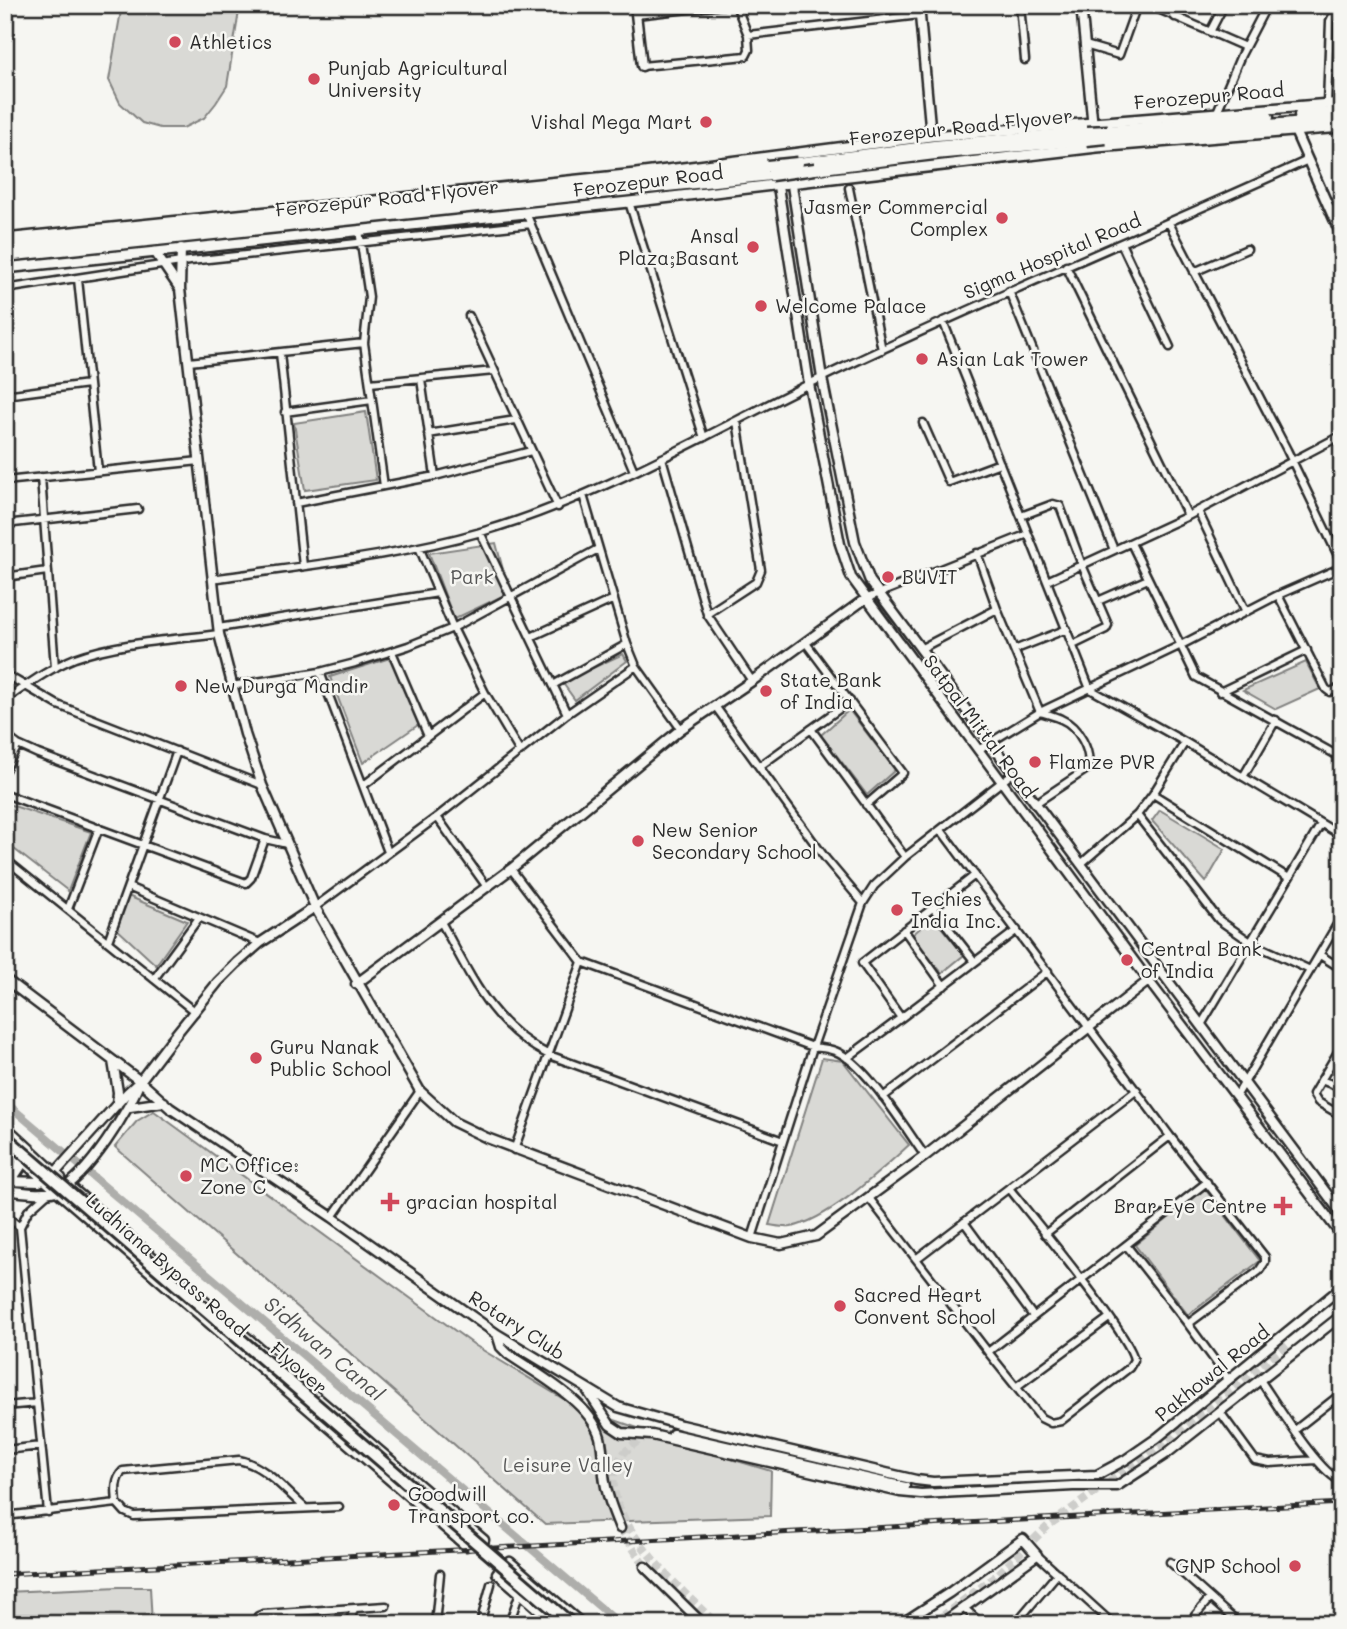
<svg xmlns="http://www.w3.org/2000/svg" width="1347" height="1629" viewBox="0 0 1347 1629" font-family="Mali,sans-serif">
  <rect width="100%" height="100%" fill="#f6f6f2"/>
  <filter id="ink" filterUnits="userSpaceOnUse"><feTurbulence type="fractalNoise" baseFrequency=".0143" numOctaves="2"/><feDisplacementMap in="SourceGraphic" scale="14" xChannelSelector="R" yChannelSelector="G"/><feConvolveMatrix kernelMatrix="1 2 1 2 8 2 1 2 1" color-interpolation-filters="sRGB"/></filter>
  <g filter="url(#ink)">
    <!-- green -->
    <path fill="#d9d9d5" stroke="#828280" stroke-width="2" d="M122 5H240L227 86 216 103 204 118 183 128H160L142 123 120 103 109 80Z
      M366 412 376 480 305 490 294 423Z
      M496 543 509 593 454 619 429 553Z
      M623 654 627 661 575 700 562 682Z
      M393 657 421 723 363 763 330 677Z
      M1306 662 1320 689 1276 709 1243 690Z
      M849 710 895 770 867 795 821 735Z
      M5 803 91 832 68 891 5 842Z
      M1160 810 1225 849 1206 882 1152 821Z
      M128 896 187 921 156 965 116 928Z
      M933 917 964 955 942 973 911 936Z
      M822 1058 843 1061 909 1145C880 1171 830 1219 791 1227 784 1228 776 1226 769 1225Z
      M154 1111 476 1346 577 1407 704 1451 771 1471 770 1516 545 1524 115 1147 137 1121Z
      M1205 1189 1260 1261 1188 1315 1135 1245Z
      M119 1587H150L152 1624H5V1592Z"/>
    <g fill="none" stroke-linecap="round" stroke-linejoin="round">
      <!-- canal -->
      <path stroke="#aeaeab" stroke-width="8" d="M5 1102 620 1624"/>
      <!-- tertiary-tunnel -->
      <path stroke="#cdcdca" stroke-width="8" stroke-dasharray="8 4" stroke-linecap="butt" d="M673 1434C651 1434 641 1436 625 1452 579 1502 684 1592 717 1624
        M620 1528 645 1567
        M932 1624 997 1575 1049 1525 1175 1435 1288 1344"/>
      <!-- minor casing -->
      <g stroke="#2b2b2b" stroke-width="11">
        <path id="minor" d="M736 5 748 35 920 15
          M1020 5 1025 60
          M1149 5 1245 47
          M636 15 723 5
          M1175 17 1181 5
          M1210 32 1224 5
          M1085 45 1119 55 1137 5
          M642 66 746 56 749 50 748 35
          M1327 104 1330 21 1332 17H1342
          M1217 112 1241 55 1267 5
          M849 188 882 350
          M629 202 704 438
          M526 213 634 471
          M1169 223 1287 450 1342 564
          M359 230 369 297 364 343 384 486
          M1121 243 1170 347
          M1066 266 1188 516
          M1194 272 1247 249
          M78 279 98 471
          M5 289 181 262 531 224
          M1009 291 1114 550
          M469 316 558 507
          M943 321 1090 689 1185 742 1153 794 1137 815 1082 863
          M280 353 303 566
          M189 362 364 343
          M421 379 435 476
          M370 383 494 371
          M5 395 88 384
          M285 412 372 400
          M923 423 949 482 1000 463
          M428 434 516 420
          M662 458 707 614 752 681
          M41 477 55 668
          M5 481 200 461
          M583 495 627 644 636 666
          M296 503 435 476 531 451
          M1198 511 1246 612
          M1021 516 1053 504 1060 506 1082 565 1108 625 1106 629 1073 645
          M5 524 138 509
          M480 532 567 714
          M1131 543 1196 677 1342 758
          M419 547 453 628 485 693
          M977 553 997 609 1040 712C1047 714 1055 716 1061 719 1078 726 1093 752 1087 769L1036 803
          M5 577 47 571
          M212 579C301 566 394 557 481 532 608 495 723 424 842 368 996 295 1153 231 1308 160
          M1047 581 1188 516 1342 435
          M1278 595 1326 689 1330 692 1342 687
          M865 599 1028 534
          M1098 601 1148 579
          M707 614 756 582 761 570 737 421
          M218 628 438 593
          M531 637 614 599
          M806 643 903 773 866 805
          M920 649 997 609
          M1014 650 1067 629
          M392 652 428 736
          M320 672 388 852
          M5 674 58 705 262 785
          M553 685 627 644
          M231 686 320 672 355 663 408 646 453 628 598 549
          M1220 692 1307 650
          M5 700C27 685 50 668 75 658 120 642 172 640 219 634
          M715 706 826 859 863 903
          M811 729 905 857
          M5 735 18 745 38 754 265 839 287 844
          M1185 742 1342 836
          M978 750 1040 712 1181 645 1278 595 1342 567
          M760 766 850 701
          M5 770 18 745
          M1243 777 1276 720
          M364 785 485 693 520 752
          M5 794 246 883 251 878 265 839
          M1153 794 1289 878 1201 1025
          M1137 815 1219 920 1252 943 1310 970
          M437 817 487 887
          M941 830 1170 1136 1265 1257V1262L1259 1271 1188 1324 1126 1245 1207 1182
          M5 859 195 1012
          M511 869 582 962 813 1047C820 1048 828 1048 835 1051 865 1062 905 1128 925 1156
          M975 875 862 963 901 1018 1017 930
          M1289 878 1321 824
          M128 887 260 943
          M315 907 437 817 567 714 636 666 681 729
          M933 908 975 962
          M68 909 99 828
          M441 922C471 976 491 1026 549 1055L783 1141
          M904 930 944 986
          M108 941 177 751
          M1320 955 1342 969
          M154 979 198 919
          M1342 1045 1313 1094 1318 1102 1342 1116
          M847 1058 901 1018
          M1321 1080 1342 1088
          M1237 1095 1342 916
          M883 1097 1048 971
          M514 1150 582 962
          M869 1198 988 1352 1126 1245
          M5 1215 20 1227
          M332 1217 420 1091
          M964 1222 1033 1316
          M1045 1234 1170 1136
          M752 1238 813 1047 863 903 874 886 905 857 1013 773
          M916 1259 1137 1090
          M1188 1324 1229 1380
          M988 1352 1041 1418 1051 1423 1061 1421 1129 1368 1134 1360C1132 1337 1030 1215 1009 1188
          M1260 1380C1275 1401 1320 1476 1342 1481
          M1016 1387 1109 1318
          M37 1403 48 1512
          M5 1406 37 1403 20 1227 28 1211 48 1193
          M1220 1412 1255 1460 1270 1463 1316 1460
          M1295 1430 1342 1393
          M5 1450 41 1446
          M5 1498 7 1516
          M304 1507C285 1490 264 1465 239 1460L123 1471C114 1480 116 1491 117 1503L125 1512 134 1516 339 1507
          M5 1516 117 1503
          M1037 1555 1113 1624
          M1170 1562 1239 1624
          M964 1608 982 1624
          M395 1621 404 1624
          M254 1624 258 1616 263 1614 386 1606
          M349 1624 354 1609
          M435 1624 440 1574
          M480 1624 491 1584
          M509 1624 520 1592
          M1015 1624 1058 1573
          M1188 1624 1210 1598"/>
      </g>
      <!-- tertiary casing -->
      <g stroke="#2b2b2b" stroke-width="13">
        <path id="tertiary" d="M635 5 642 66
          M919 5 931 136
          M1081 5 1093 127
          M1295 131 1342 237
          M791 179 822 378 855 542 870 581 1342 1214
          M777 180 809 384 840 544 851 577 1148 980 1342 1236
          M181 248 180 289 219 634 245 734 262 785 315 907 420 1091 454 1122 487 1138 752 1238 781 1244 816 1236 925 1156 1161 971
          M155 252 180 289
          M5 979 140 1081 170 1108 332 1217 497 1334 618 1407 681 1425 916 1480 933 1482 1097 1475 1125 1460 1157 1438 1342 1287
          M356 984 511 869 681 729 752 681 865 599
          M113 1061 118 1092 117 1105
          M130 1107 164 1102
          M5 1126 61 1178
          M5 1146 466 1546 484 1540 73 1189
          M8 1181 39 1182 55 1173 127 1093 140 1081 172 1039 218 982 237 963 260 943 315 907
          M5 1190C23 1192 42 1196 59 1190 86 1179 131 1108 140 1081
          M497 1334 501 1347 508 1354C537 1374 590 1402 600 1437 603 1449 603 1463 604 1475 606 1494 613 1511 620 1528
          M587 1390 610 1425 622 1433 652 1435 900 1492 921 1494 1073 1486H1117L1166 1454 1342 1315
          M673 1434 905 1487
          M645 1567 703 1624
          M556 1624 497 1573 510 1562 582 1624
          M901 1624 949 1593 1023 1539 1037 1555 941 1624"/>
      </g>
      <!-- secondary casing -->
      <g stroke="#2b2b2b" stroke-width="14">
        <path id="secondary" d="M5 239 636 174 931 136 1342 103
          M5 268 629 202 1097 147 1342 127"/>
      </g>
      <!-- primary casing -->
      <g stroke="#2b2b2b" stroke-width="15">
        <path id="primary" d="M1300 115 1342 112
          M1108 131 1268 117
          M1106 138 1342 119
          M798 163 934 146 1087 132
          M815 169 935 154 1086 140
          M5 247 767 166
          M5 256 771 175"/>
      </g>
      <!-- trunk casing -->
      <g stroke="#2b2b2b" stroke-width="16">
        <path id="trunk" d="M10 1181 20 1166 21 1159"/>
      </g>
      <!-- minor -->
      <use href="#minor" stroke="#f6f6f2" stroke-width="6"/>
      <!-- tertiary -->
      <use href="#tertiary" stroke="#f6f6f2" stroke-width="8"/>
      <!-- secondary -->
      <use href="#secondary" stroke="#f6f6f2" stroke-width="9"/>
      <!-- primary -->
      <use href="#primary" stroke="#f6f6f2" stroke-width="10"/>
      <!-- trunk -->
      <use href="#trunk" stroke="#f6f6f2" stroke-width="10"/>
      <!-- rail casing -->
      <g stroke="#2b2b2b" stroke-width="5">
        <path id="rail" d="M5 1574 1342 1503"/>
      </g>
      <!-- rail -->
      <use href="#rail" stroke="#f6f6f2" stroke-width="2.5" stroke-dasharray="8" stroke-linecap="butt"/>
      <!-- primary-bridge casing -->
      <g stroke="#2b2b2b" stroke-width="15" stroke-linecap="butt">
        <path id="primary-bridge" d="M1087 132 1108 131
          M1086 140 1106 138
          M767 166 798 163
          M771 175 815 169"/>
      </g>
      <!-- trunk-bridge casing -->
      <g stroke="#2b2b2b" stroke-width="16" stroke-linecap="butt">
        <path id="trunk-bridge" d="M5 1137 571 1624"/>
      </g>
      <!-- primary-bridge -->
      <use href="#primary-bridge" stroke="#f6f6f2" stroke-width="10"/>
      <!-- trunk-bridge -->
      <use href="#trunk-bridge" stroke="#f6f6f2" stroke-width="10"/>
    </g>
  </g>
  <!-- markers -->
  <g fill="#d1495b" stroke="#f6f6f2" stroke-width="2.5">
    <circle cx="175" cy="42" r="7"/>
    <circle cx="314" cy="79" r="7"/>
    <circle cx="706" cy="122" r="7"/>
    <circle cx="1002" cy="218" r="7"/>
    <circle cx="753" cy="247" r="7"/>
    <circle cx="761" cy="306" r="7"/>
    <circle cx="922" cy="359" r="7"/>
    <circle cx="888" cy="577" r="7"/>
    <circle cx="181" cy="686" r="7"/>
    <circle cx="766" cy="691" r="7"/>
    <circle cx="1035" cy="762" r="7"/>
    <circle cx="638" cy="841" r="7"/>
    <circle cx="897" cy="910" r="7"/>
    <circle cx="1127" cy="960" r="7"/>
    <circle cx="256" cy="1058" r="7"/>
    <circle cx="186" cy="1176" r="7"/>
    <path d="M386.5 1191.5h7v7h7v7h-7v7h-7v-7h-7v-7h7z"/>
    <path d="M1279.5 1195.5h7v7h7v7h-7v7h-7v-7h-7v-7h7z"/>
    <circle cx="840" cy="1306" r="7"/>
    <circle cx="394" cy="1505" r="7"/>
    <circle cx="1295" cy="1566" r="7"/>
  </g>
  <g text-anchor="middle" stroke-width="5" stroke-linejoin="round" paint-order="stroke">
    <!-- poi labels -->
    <g font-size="19" fill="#2b2b2b" stroke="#f6f6f2" text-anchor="start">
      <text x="189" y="49">Athletics</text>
      <text x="328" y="75">Punjab Agricultural<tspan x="328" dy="22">University</tspan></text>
      <text x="692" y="129" text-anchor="end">Vishal Mega Mart</text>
      <text x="988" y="214" text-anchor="end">Jasmer Commercial<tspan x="988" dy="22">Complex</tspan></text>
      <text x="739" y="243" text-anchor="end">Ansal<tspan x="739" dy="22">Plaza;Basant</tspan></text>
      <text x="775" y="313">Welcome Palace</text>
      <text x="936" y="366">Asian Lak Tower</text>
      <text x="902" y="584">BUVIT</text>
      <text x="780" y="687">State Bank<tspan x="780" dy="22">of India</tspan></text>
      <text x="195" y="693">New Durga Mandir</text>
      <text x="1049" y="769">Flamze PVR</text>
      <text x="652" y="837">New Senior<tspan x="652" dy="22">Secondary School</tspan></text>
      <text x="911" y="906">Techies<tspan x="911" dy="22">India Inc.</tspan></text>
      <text x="1141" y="956">Central Bank<tspan x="1141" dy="22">of India</tspan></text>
      <text x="270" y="1054">Guru Nanak<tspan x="270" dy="22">Public School</tspan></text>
      <text x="200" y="1172">MC Office:<tspan x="200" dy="22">Zone C</tspan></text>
      <text x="406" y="1209">gracian hospital</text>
      <text x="1267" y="1213" text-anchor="end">Brar Eye Centre</text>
      <text x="854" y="1302">Sacred Heart<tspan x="854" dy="22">Convent School</tspan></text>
      <text x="408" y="1501">Goodwill<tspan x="408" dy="22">Transport co.</tspan></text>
      <text x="1281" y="1573" text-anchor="end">GNP School</text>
    </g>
    <!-- street labels -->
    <g font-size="19" fill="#2b2b2b" stroke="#f6f6f2">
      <text transform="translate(1209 96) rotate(-5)" y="7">Ferozepur Road</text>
      <text transform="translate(961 127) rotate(-6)" y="7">Ferozepur Road Flyover</text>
      <text transform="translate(648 181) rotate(-7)" y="7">Ferozepur Road</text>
      <text transform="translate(387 198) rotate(-6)" y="7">Ferozepur Road Flyover</text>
      <text transform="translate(1052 256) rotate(-23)" y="7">Sigma Hospital Road</text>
      <text transform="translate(980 726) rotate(53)" y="7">Satpal Mittal Road</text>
      <text transform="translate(167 1265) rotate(41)" y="7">Ludhiana Bypass Road</text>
      <text transform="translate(517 1325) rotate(33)" y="7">Rotary Club</text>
      <text transform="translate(299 1368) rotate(41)" y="7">Flyover</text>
      <text transform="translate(1212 1373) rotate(-39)" y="7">Pakhowal Road</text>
    </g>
    <!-- park labels -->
    <g font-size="19" fill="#565656" stroke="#f6f6f2">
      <text x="472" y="584">Park</text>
      <text x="568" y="1472">Leisure Valley</text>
    </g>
    <!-- water labels -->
    <g font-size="21" font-style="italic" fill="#525251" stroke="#f6f6f2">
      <text transform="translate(324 1349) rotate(40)" y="7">Sidhwan Canal</text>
    </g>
  </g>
  <!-- margin -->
  <rect width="1347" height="1629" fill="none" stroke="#f6f6f2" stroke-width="28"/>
  <rect x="14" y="14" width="1319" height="1601" fill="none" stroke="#2b2b2b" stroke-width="2.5" filter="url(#ink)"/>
</svg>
